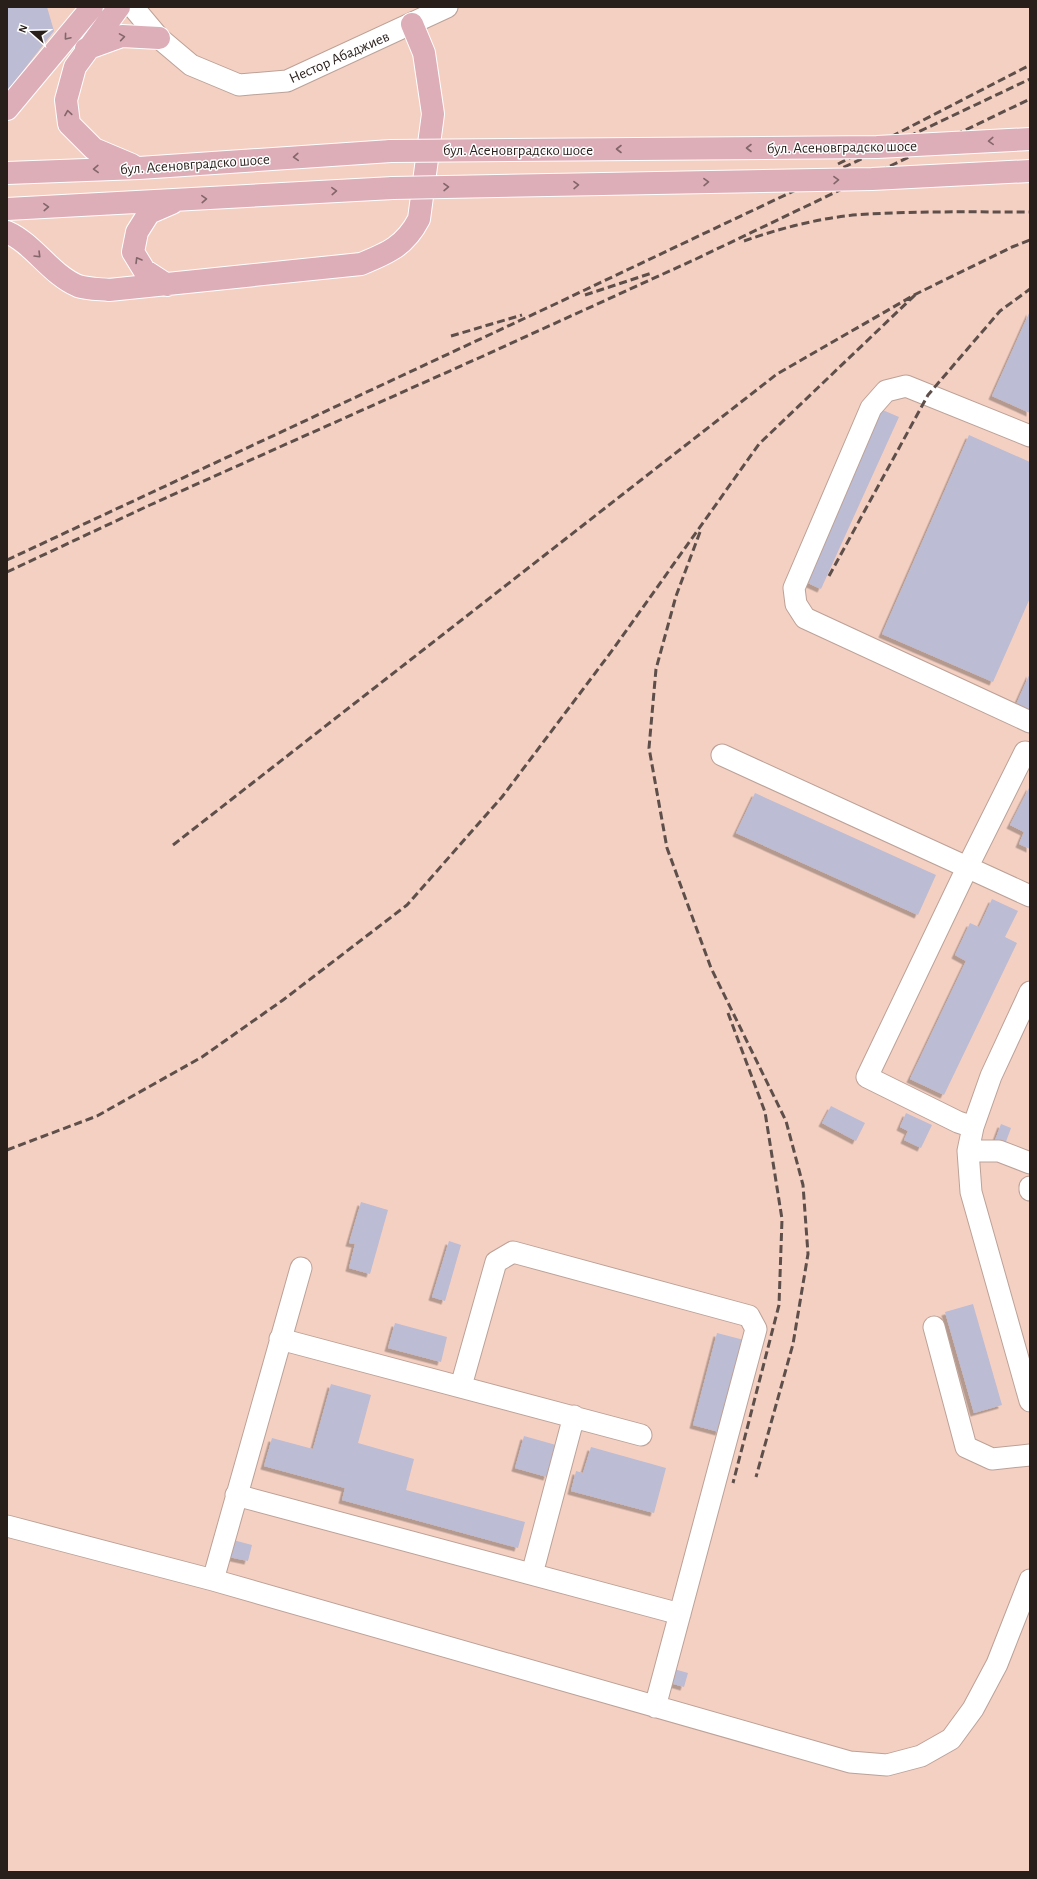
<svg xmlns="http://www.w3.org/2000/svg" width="1037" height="1879" viewBox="0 0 1037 1879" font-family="'Alegreya Sans',sans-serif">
  <defs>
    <filter id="shadow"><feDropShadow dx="-3.5" dy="3.5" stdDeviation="0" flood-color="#0004"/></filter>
  </defs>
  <rect width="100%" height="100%" fill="#fbdfd4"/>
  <!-- built -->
  <path fill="#f4d0c2" d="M7 7H1030V1872H7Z"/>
  <!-- building -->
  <path fill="#bcbcd5" filter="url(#shadow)" d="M7 7H47L54 31 7 91Z
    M1030 311V413L992 396Z
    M878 408 899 417 821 589 801 580Z
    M969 435 1030 462V598L993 682 882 634Z
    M1030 673V716L1014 709Z
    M1030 786V849L1019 844 1024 832 1010 825Z
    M755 793 936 875 918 915 736 833Z
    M992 899 1018 911 1005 937 1017 943 944 1095 910 1079 966 961 955 955 970 923 979 927Z
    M831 1106 865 1123 856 1141 822 1123Z
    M906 1113 932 1125 921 1148 904 1140 908 1131 900 1127Z
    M1001 1124 1011 1128 1004 1147 994 1143Z
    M361 1202 388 1210 370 1274 349 1268 355 1244 349 1243Z
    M449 1241 461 1245 445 1301 432 1297Z
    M973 1304 1002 1405 974 1413 945 1312Z
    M395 1323 447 1337 441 1362 388 1348Z
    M717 1333 744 1340 719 1432 693 1425Z
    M331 1384 371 1395 358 1443 414 1459 406 1490 525 1522 518 1548 342 1500 345 1488 264 1466 272 1438 313 1449Z
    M524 1436 556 1445 547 1477 515 1468Z
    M591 1447 666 1468 654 1513 571 1491 576 1471 583 1473Z
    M233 1540 252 1545 248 1561 229 1557Z
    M674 1669 688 1673 684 1687 670 1683Z"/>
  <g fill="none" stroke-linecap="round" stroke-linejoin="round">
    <!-- minor casing -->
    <g stroke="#bca197" stroke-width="23">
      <path id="minor" d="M133 7 159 38 191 65 239 85 287 81 447 7
        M1030 436 906 386 886 391 871 408 794 588 796 604 805 618 1030 722
        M722 755 1030 896
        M1030 992 991 1076 973 1127 968 1151 971 1192 1030 1401
        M973 1127 958 1122 867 1077 968 866 1025 752
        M968 1151H999L1030 1163
        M1030 1187V1190
        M934 1327 966 1447 992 1459 1030 1455
        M280 1339 641 1435
        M461 1386 496 1262 513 1252 749 1316 756 1329 655 1707
        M236 1495 680 1614
        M7 1526 213 1580 850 1762 887 1765 921 1756 951 1739 973 1709 997 1664 1030 1580
        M532 1574 574 1416
        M213 1580 301 1268"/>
    </g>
    <!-- major casing -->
    <g stroke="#fff" stroke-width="24">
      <path id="major" d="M119 7 75 67 66 100 69 124 94 149 132 165
        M86 49 122 36 159 38
        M7 109 92 7
        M7 173 139 168 391 151
        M7 209 393 188
        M7 232C34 244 50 274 78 286 87 289 99 289 109 290L361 264C388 253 405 246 419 219L433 114 424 53 412 24
        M167 285 144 270 133 252 137 232 149 213 172 203"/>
    </g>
    <!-- minor -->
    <use href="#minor" stroke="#fff" stroke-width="21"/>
    <!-- major -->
    <use href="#major" stroke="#ddadb8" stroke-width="22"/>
    <!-- rail -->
    <path stroke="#5e4f4a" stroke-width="3" stroke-dasharray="8 4" stroke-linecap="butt" d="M838 164 1030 65
      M744 241C784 227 827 216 869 214 922 211 976 212 1030 212
      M585 295 652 273
      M451 336 522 315
      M700 532 676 596 656 669 649 748 667 848 711 968 786 1121 803 1185 808 1254 793 1344 756 1477
      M7 560 551 306 1030 79
      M7 572 150 505 481 357 696 259 1030 99
      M829 576 928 395 1000 311 1030 289
      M173 845 777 374 916 294 1012 247 1030 240
      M728 1013 765 1112 782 1219 779 1305 733 1483
      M7 1150 97 1116 202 1057 283 1000 407 905 502 797 614 648 759 444 916 294"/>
    <!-- major-bridge casing -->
    <g stroke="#fff" stroke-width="24" stroke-linecap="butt">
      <path id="major-bridge" d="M391 151 877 147 1030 139
        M393 188 872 179 1030 171"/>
    </g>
    <!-- major-bridge -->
    <use href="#major-bridge" stroke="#ddadb8" stroke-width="22"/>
  </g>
  <!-- one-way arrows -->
  <defs><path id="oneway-chevron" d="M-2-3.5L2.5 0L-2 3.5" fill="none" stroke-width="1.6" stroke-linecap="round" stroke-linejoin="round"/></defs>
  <g stroke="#826669">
    <use href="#oneway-chevron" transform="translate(67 37) rotate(130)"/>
    <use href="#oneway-chevron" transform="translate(122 37) rotate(-9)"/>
    <use href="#oneway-chevron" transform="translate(68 113) rotate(-99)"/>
    <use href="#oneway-chevron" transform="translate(991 141) rotate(177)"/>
    <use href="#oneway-chevron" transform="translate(749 148) rotate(180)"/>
    <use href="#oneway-chevron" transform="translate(619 149) rotate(180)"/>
    <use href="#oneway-chevron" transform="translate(296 157) rotate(176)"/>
    <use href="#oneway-chevron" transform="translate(96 169) rotate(178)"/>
    <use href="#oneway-chevron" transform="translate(836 180) rotate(-1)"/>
    <use href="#oneway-chevron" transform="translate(706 182) rotate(-1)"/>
    <use href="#oneway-chevron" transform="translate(576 185) rotate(-1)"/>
    <use href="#oneway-chevron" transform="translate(446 187) rotate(-1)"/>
    <use href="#oneway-chevron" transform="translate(334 191) rotate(-3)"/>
    <use href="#oneway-chevron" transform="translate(204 199) rotate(-3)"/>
    <use href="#oneway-chevron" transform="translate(46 207) rotate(-3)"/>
    <use href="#oneway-chevron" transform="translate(38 255) rotate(45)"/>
    <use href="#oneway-chevron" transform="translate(138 260) rotate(-121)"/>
  </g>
  <g text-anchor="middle" stroke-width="3" stroke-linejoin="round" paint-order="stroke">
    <!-- street labels -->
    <g font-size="15" fill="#281e1a" stroke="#fff">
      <text transform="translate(339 57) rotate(-24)" y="5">Нестор Абаджиев</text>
      <text transform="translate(842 147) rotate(-1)" y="5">бул. Асеновградско шосе</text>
      <text x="518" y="155">бул. Асеновградско шосе</text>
      <text transform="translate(195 164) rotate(-4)" y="5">бул. Асеновградско шосе</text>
    </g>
  </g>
  <!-- border -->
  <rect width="1037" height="1879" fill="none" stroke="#281e1a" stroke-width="16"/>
  <!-- north arrow -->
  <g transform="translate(32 32) rotate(290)" stroke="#ffffff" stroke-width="3" paint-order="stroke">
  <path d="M0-3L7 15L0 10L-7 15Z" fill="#281e1a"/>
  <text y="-6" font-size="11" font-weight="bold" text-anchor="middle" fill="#281e1a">N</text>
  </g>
</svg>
